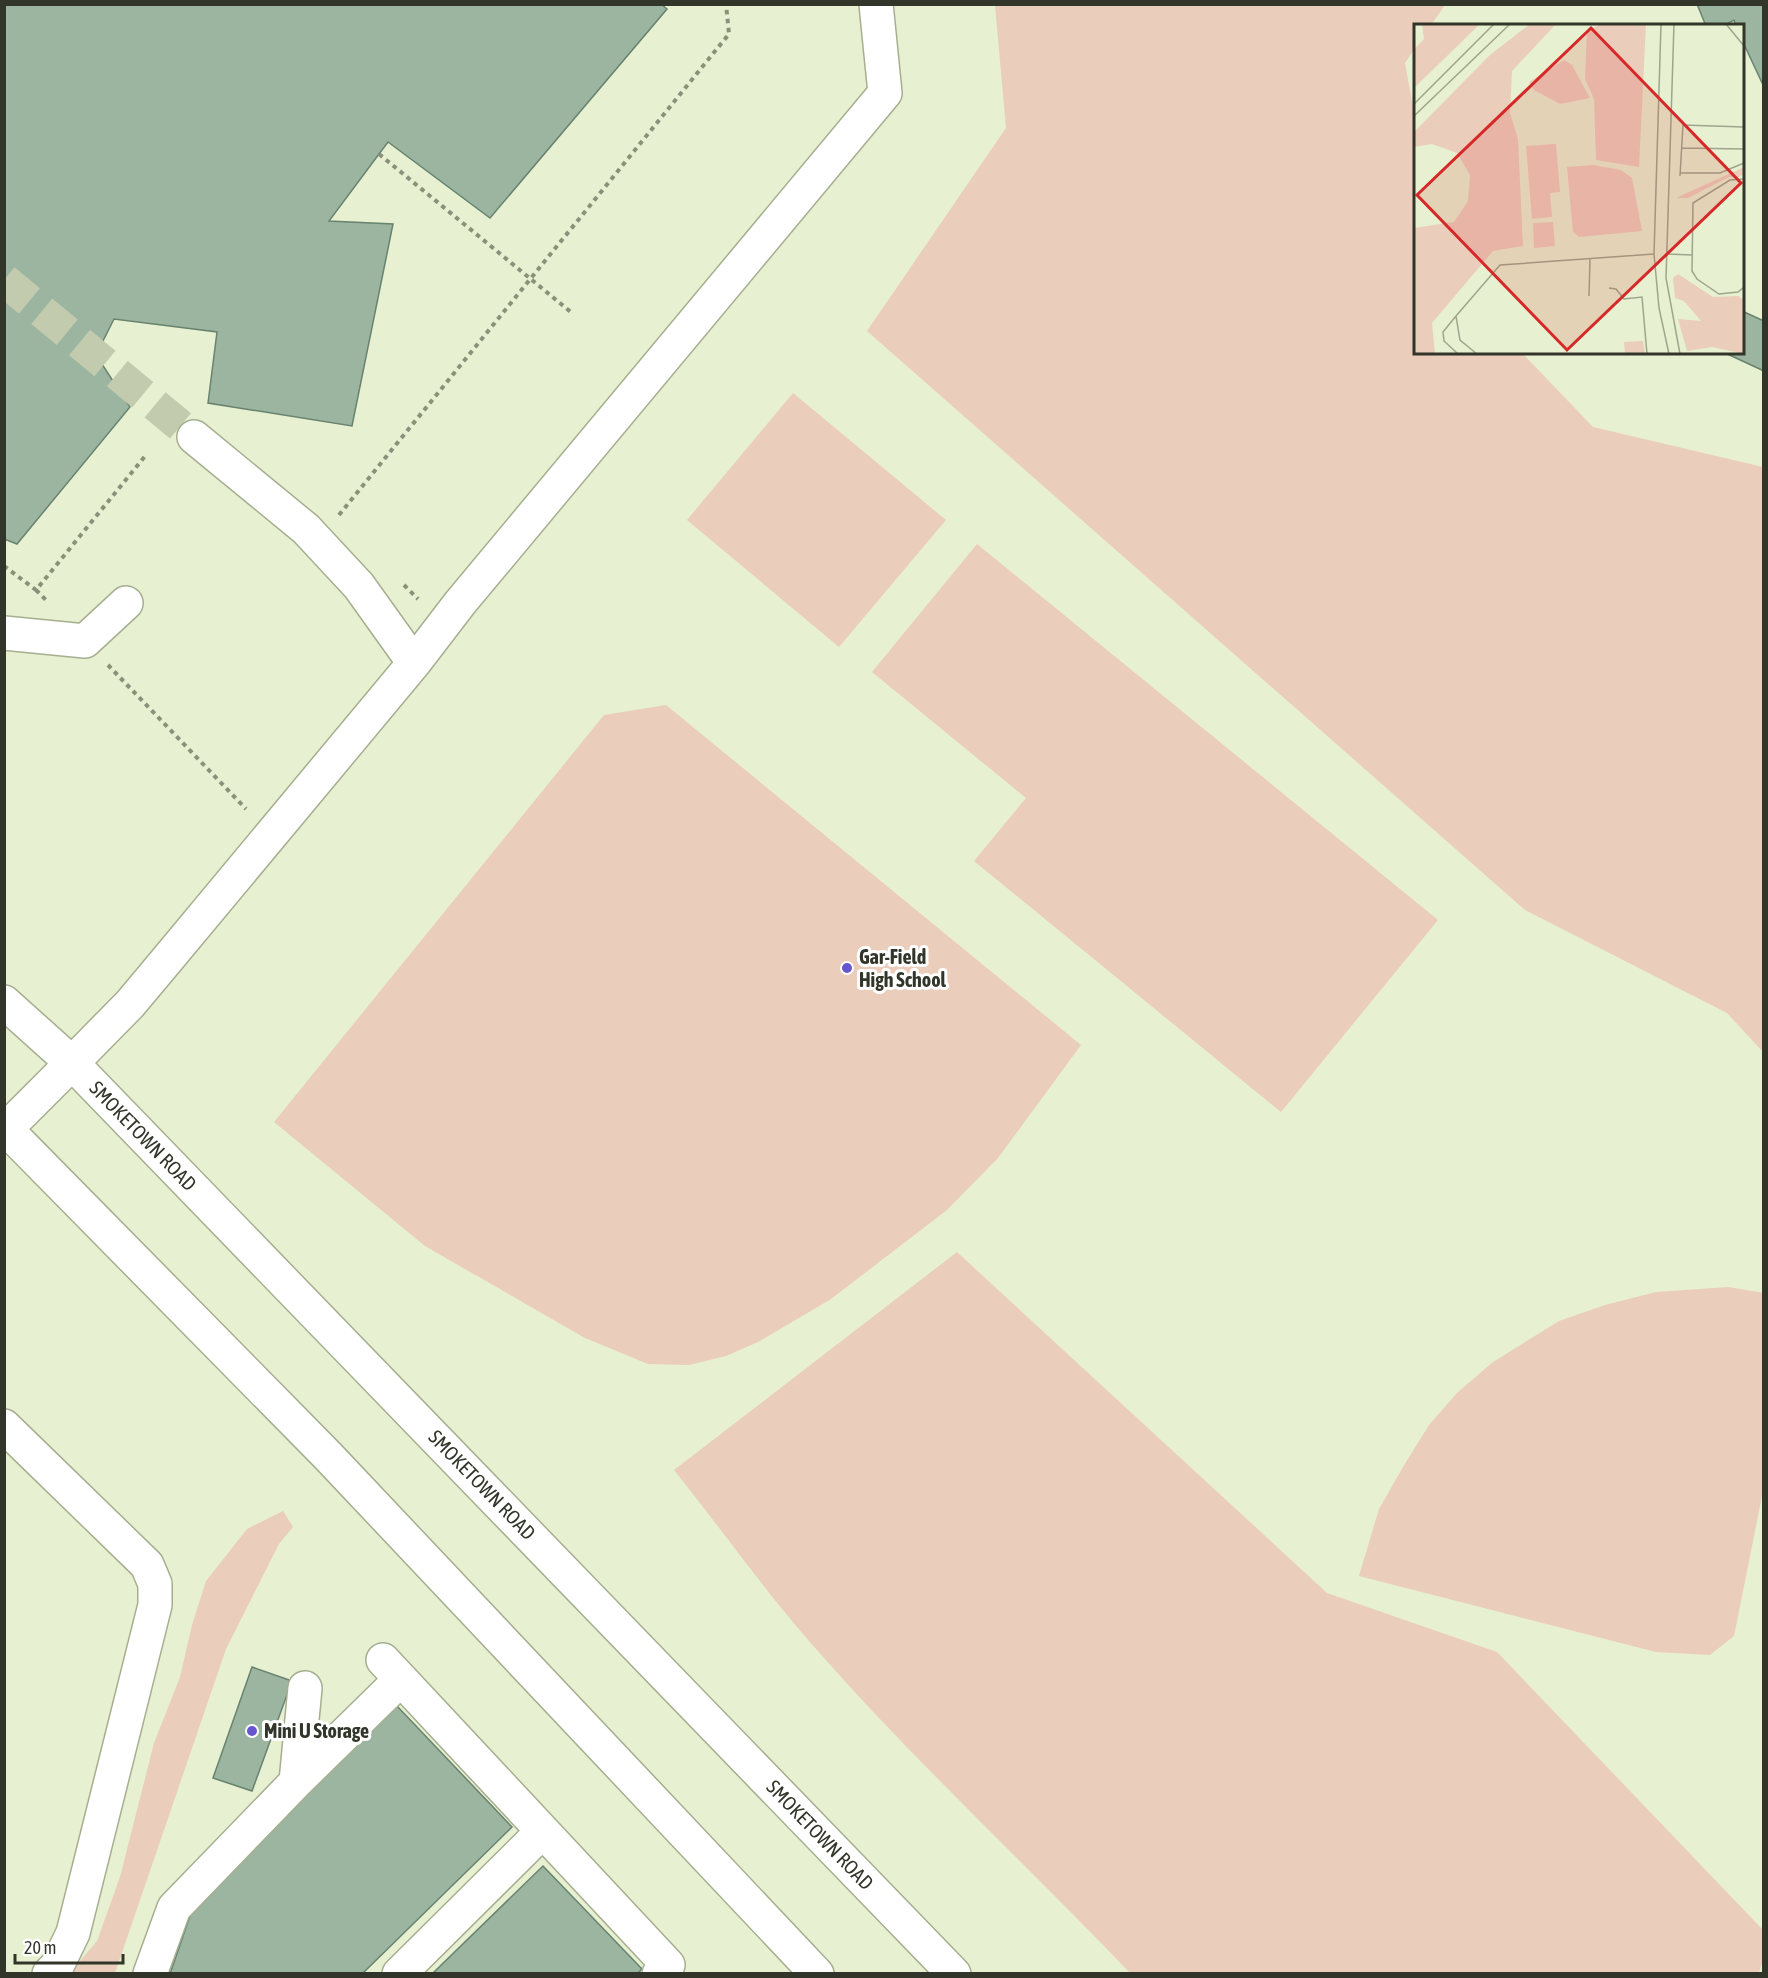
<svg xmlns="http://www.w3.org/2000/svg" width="1768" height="1978" viewBox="0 0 1768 1978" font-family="'Asap Condensed',sans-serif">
  <rect width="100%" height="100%" fill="#e7f0d0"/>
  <!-- green -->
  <path fill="#ebcdbb" d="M995 5H1445L1431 25 1416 26 1415 48 1405 63 1416 123V352L1522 353 1593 427 1763 467V1052L1727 1013 1525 910 867 331 1006 128Z
    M793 393 946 520 839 647 687 520Z
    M977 544 1438 920 1281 1112 974 861 1026 798 872 672Z
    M666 705 1081 1045 998 1158 947 1210 831 1299 758 1342 726 1356 689 1365 648 1364 585 1338 425 1246 274 1122 604 715Z
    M957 1252 1327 1593 1497 1652 1763 1930V1959L1759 1973H1130C1024 1862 910 1757 809 1641 762 1587 719 1526 674 1470Z
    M1728 1287 1764 1293 1763 1491 1734 1636 1710 1655 1656 1652 1359 1576 1379 1509 1403 1467 1429 1425 1457 1393 1493 1362 1559 1321 1605 1305 1656 1292Z
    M283 1511 293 1527 279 1544 226 1649 115 1973 69 1974 97 1941 120 1877 154 1743 180 1677 192 1625 206 1581 247 1529Z"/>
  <!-- building -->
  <path fill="#9bb5a1" stroke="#68836f" stroke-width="1.5" d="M4 4H661L667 9 490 218 388 142 379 154 329 221 393 224 352 426 208 403 217 332 114 319 96 355 130 407 17 544 4 539Z
    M1697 4H1764V87L1742 40V26H1736L1734 20 1723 26H1706Z
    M1742 311 1764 321V371L1723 352H1742Z
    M252 1667 292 1681 252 1791 213 1778Z
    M397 1706 512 1827 362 1974H170L194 1904Z
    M543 1866 642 1969 637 1974H432Z"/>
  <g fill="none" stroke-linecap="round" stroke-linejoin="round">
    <!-- minor-tunnel -->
    <path stroke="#c3cbaf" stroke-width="33" stroke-dasharray="33 16" stroke-linecap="butt" d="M4 280 194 437"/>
    <!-- minor casing -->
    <g stroke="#a6ae90" stroke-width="36">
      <path id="minor" d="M194 437 306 529 359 586 414 663
        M4 633 85 641 126 603
        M72 1063 130 1004 161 967 414 663 460 603 885 93 876 4
        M4 1426 147 1565 155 1584V1605L73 1933 57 1966 49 1974
        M383 1660 668 1965 659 1974
        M296 1782 305 1688
        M150 1974 174 1908 296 1782 401 1679
        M399 1974 542 1832"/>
    </g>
    <!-- major casing -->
    <g stroke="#a6ae90" stroke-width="36">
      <path id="major" d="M4 1002 72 1063 954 1974
        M4 1127 328 1456 817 1974
        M6 1129 72 1063"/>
    </g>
    <!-- path -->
    <path stroke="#8a907a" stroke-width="4" stroke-dasharray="4.5 4.5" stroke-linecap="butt" d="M379 154 572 313
      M339 515 729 34 726 4
      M4 566 36 590 146 455
      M404 585 418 599
      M36 590 47 601
      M108 665 246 809"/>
    <!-- minor -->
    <use href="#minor" stroke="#fff" stroke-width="33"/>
    <!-- major -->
    <use href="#major" stroke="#fff" stroke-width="33"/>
  </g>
  <!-- markers -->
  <g fill="#6556cf" stroke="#fff" stroke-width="2">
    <circle cx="847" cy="968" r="6"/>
    <circle cx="252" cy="1731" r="6"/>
  </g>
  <g text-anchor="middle" stroke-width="6" stroke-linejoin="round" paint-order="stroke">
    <!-- poi labels -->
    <g font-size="20" font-weight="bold" fill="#323529" stroke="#fff" text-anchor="start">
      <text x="859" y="964">Gar-Field<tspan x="859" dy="23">High School</tspan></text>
      <text x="264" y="1738">Mini U Storage</text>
    </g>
    <!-- street labels -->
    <g font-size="20" fill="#323529" stroke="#fff">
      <text transform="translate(143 1136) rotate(46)" y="7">SMOKETOWN ROAD</text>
      <text transform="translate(482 1485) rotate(46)" y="7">SMOKETOWN ROAD</text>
      <text transform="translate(820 1835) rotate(46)" y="7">SMOKETOWN ROAD</text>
    </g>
  </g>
  <!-- overview -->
  <g transform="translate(1414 24)">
    <rect width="330" height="330" fill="#e7f0d0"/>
    <path d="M8 0H66L0 64V25L10 15ZM116 0H142L98 47 96 89 104 115 109 222 79 227 18 299 21 330H0V204L40 198 54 177 56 151 43 129 18 120 0 123V108L76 31ZM232 0 225 143 182 136 180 75 171 55 173 7 185 1ZM150 36 158 41 176 74 146 80 120 66 115 58ZM142 120 146 168 136 169 138 193 118 195 112 122ZM179 141 207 146 218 154 228 207 165 213 159 208 153 143ZM330 143V150L325 153H315L274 174H262ZM139 198 141 222 120 224 119 199ZM264 250 299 273 324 272 330 276V330L298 323 273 327 264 295 287 297 270 277 261 274 259 254ZM229 317 231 330H211L210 318Z" fill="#ebcdbb"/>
    <path fill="none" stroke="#9fa58d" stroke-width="1.5" d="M247 0 240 230 245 284 255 330M260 0 252 254 266 330M312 0 330 22M0 80 80 0M0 92 96 0M268 124 330 125M266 149H306L330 139M266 152 269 101 330 103M330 155 316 156 279 179 278 247 283 255 305 270 324 268 330 263M252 230 278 231M195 264 202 265 210 275 228 273 233 330M175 272 176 234M42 292 29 308 30 317 44 330M63 330 46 316 42 292 86 241 240 230"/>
    <path fill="#d62828" fill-opacity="0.15" stroke="#d62828" stroke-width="3" d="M177 4 327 159 153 326 3 171Z"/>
    <rect width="330" height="330" fill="none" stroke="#323529" stroke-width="3"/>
  </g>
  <!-- border -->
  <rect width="1768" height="1978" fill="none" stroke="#323529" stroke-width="12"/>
  <!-- scale -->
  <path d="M15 1954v9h108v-9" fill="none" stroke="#323529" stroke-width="3"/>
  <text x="24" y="1954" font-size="18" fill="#323529" stroke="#ffffff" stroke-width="4.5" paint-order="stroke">20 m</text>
</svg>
